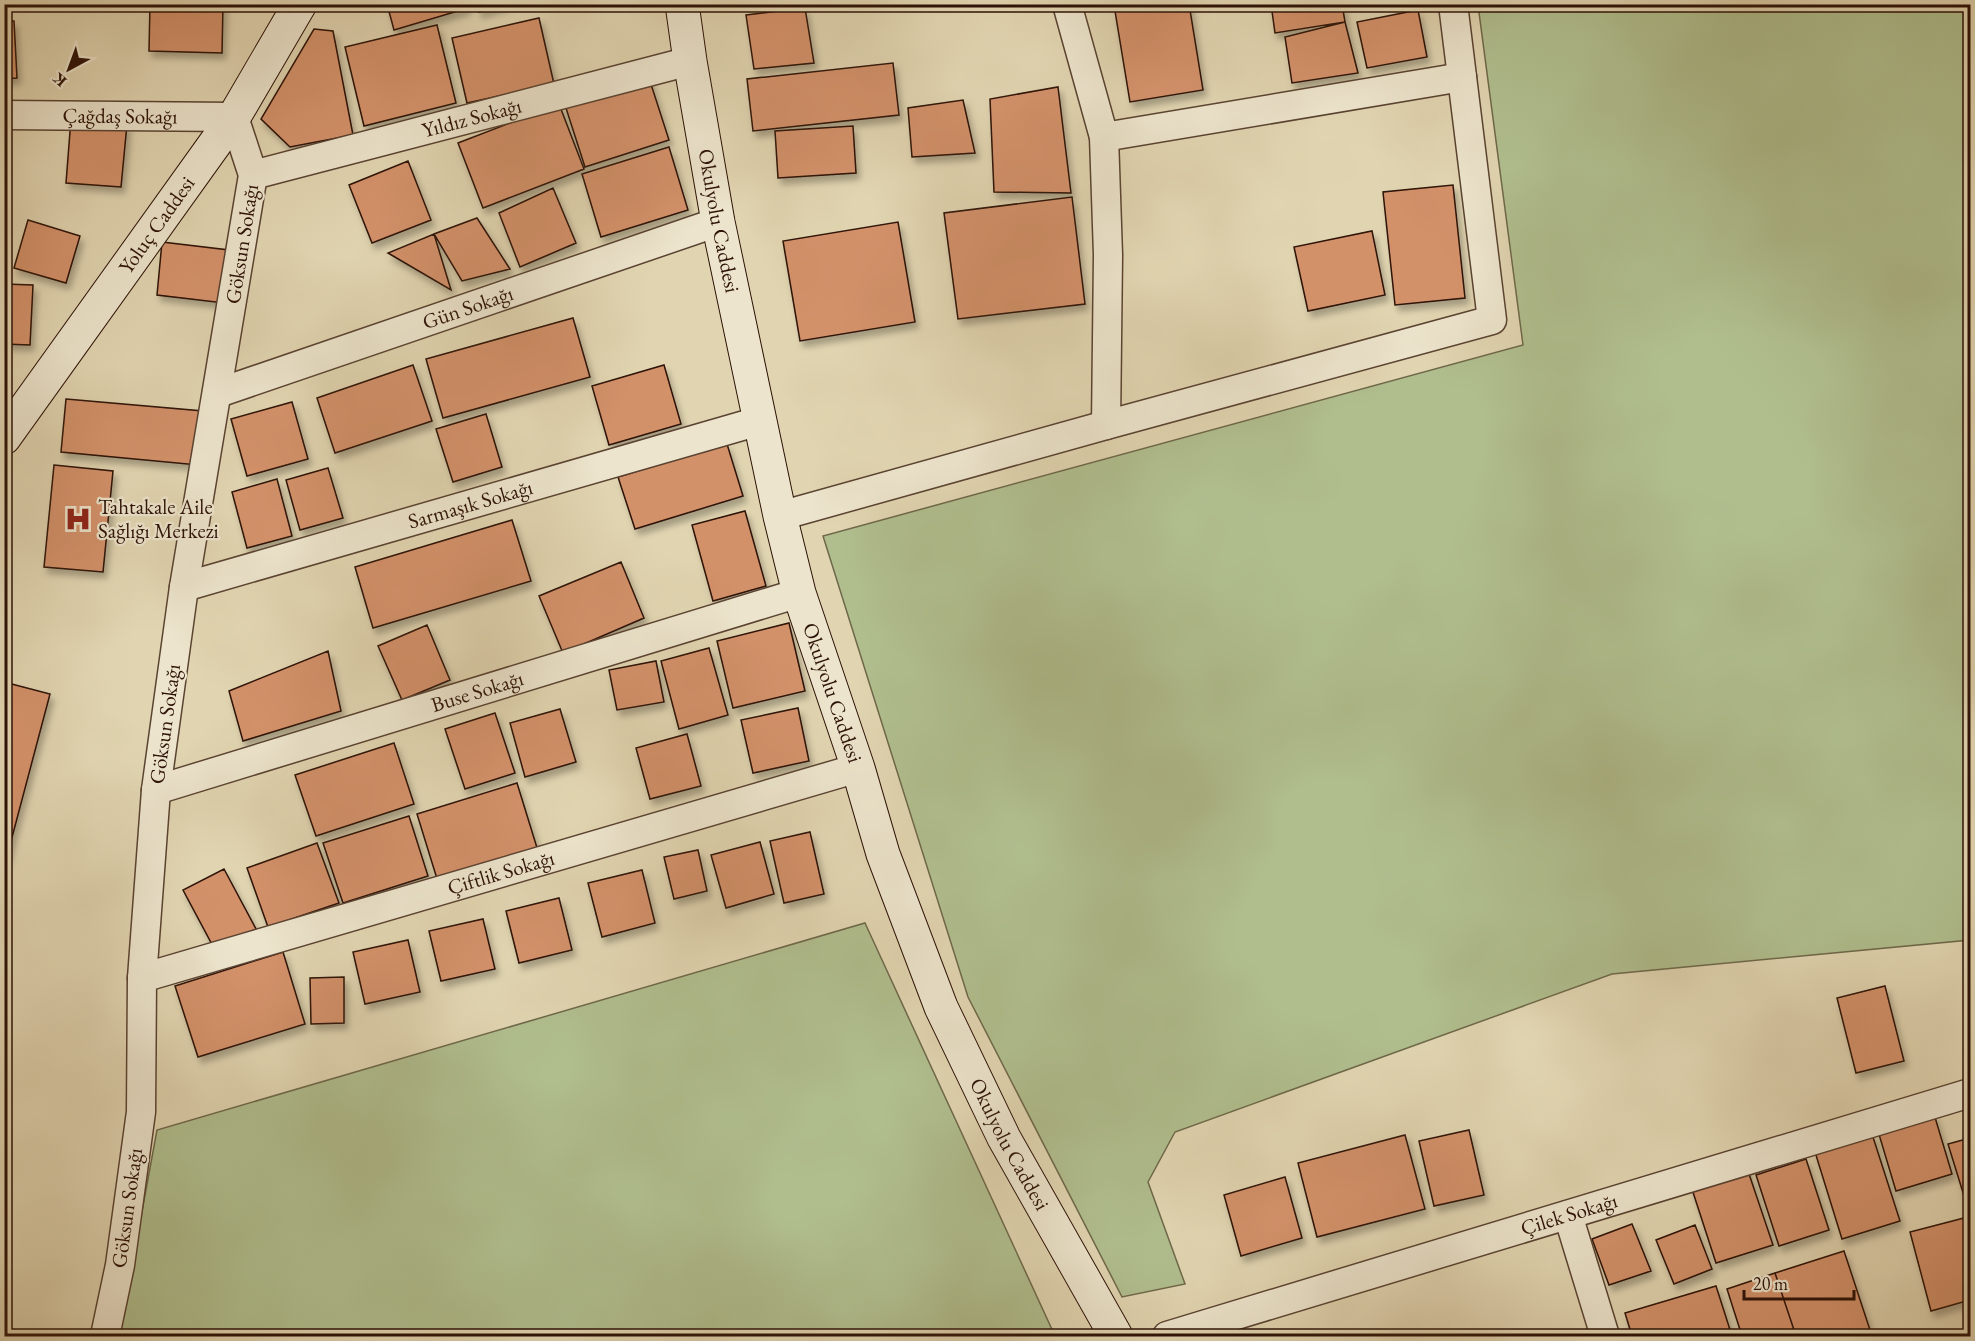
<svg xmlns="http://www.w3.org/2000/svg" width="1975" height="1341" viewBox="0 0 1975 1341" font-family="'EB Garamond',serif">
  <defs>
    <filter id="shadow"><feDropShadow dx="3.5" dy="6" stdDeviation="3" flood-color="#0004"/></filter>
  </defs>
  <rect width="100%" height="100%" fill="#e1d5b1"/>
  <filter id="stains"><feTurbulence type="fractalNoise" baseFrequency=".00333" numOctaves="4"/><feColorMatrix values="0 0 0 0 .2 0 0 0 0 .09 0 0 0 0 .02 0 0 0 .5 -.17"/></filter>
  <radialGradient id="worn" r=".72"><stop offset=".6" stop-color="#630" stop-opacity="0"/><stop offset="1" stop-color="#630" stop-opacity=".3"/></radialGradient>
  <!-- green -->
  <path fill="#b0be8e" stroke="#6e684a" stroke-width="1.5" d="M1478 5H1970V940L1612 974 1175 1132 1148 1182 1185 1284 1122 1297 968 997 823 536 1523 345Z
    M865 923 1055 1336H119L157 1130Z"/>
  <!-- building -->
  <path fill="#d3916b" stroke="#2d1207" stroke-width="1.5" filter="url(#shadow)" d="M150 4H223L222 53 149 51Z
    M387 4H467L468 8 394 30Z
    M477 4H508L479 12Z
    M1157 4H1189L1203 90 1130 102 1115 11Z
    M1271 4H1342L1345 22 1275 33Z
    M805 8 814 63 754 69 746 15Z
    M1418 10 1427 57 1367 68 1357 22Z
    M539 18 554 84 467 103 452 38Z
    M4 21H14L17 78 4 79Z
    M1345 22 1358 73 1292 83 1285 37Z
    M437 25 456 103 364 126 345 47Z
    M314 29 333 31 353 135 290 147 261 119Z
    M893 63 899 115 753 131 747 79Z
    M649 78 669 140 585 167 565 105Z
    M1058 87 1071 193 994 192 990 99Z
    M963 100 975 153 912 157 908 108Z
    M559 104 584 169 483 208 458 143Z
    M71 119 127 124 121 187 66 183Z
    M853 126 856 173 778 178 775 131Z
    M669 147 688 210 601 237 582 174Z
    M408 161 431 220 372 243 349 185Z
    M1453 185 1465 298 1395 305 1383 192Z
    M553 188 576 243 520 267 499 213Z
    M1072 197 1085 304 958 319 944 213Z
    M477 218 510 269 462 281 434 234Z
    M28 220 80 236 66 283 14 268Z
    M898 222 915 322 800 341 783 241Z
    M1372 231 1385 295 1308 311 1294 247Z
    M434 234 451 290 388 253Z
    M162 242 229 250 224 303 157 295Z
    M4 284 33 285 30 345 4 344Z
    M573 318 590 377 443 418 426 359Z
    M413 365 432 421 335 453 317 398Z
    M664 365 681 424 609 445 592 386Z
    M66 399 203 411 198 465 61 452Z
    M292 402 308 459 247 476 231 419Z
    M486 414 502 467 453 482 436 429Z
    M727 444 743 496 635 529 618 477Z
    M54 465 113 471 103 572 44 567Z
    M328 468 343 518 300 530 286 480Z
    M277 479 292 536 247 548 232 492Z
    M745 511 766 586 713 601 692 525Z
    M512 520 531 581 373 628 355 567Z
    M621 562 644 618 563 653 539 596Z
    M789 623 805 691 733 708 717 641Z
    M427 625 450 680 402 700 378 646Z
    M709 648 728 715 679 729 661 661Z
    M328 651 341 711 243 741 229 691Z
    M656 661 664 702 617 710 609 670Z
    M4 682 50 694 6 860H4Z
    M798 708 809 761 753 773 741 720Z
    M560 709 576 762 525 777 510 723Z
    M495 713 515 773 465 789 445 729Z
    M687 734 701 786 650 799 636 748Z
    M394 743 414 804 316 836 295 775Z
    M517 783 538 851 438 882 417 814Z
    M409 816 428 876 343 903 323 843Z
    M810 832 824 894 784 903 770 841Z
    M760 842 774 894 726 908 711 855Z
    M317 843 339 903 268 927 247 868Z
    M698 850 707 891 674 899 664 857Z
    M224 869 256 929 215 950 183 890Z
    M642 870 655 923 602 937 588 883Z
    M559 898 572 950 519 963 506 911Z
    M483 919 495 969 441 981 429 931Z
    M408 940 420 992 365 1004 353 952Z
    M283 952 305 1024 198 1057 175 986Z
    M344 977V1023L311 1024 310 978Z
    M1885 986 1904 1061 1856 1073 1837 998Z
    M1934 1114 1952 1174 1896 1191 1878 1131Z
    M1469 1130 1484 1195 1434 1206 1419 1141Z
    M1872 1134 1900 1221 1842 1239 1815 1152Z
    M1405 1135 1425 1209 1317 1237 1298 1163Z
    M1970 1138V1211L1969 1212 1948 1144Z
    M1806 1159 1829 1230 1779 1246 1756 1175Z
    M1746 1165 1773 1245 1716 1263 1690 1183Z
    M1285 1177 1302 1238 1241 1256 1224 1195Z
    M1964 1218 1970 1242V1300L1931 1311 1910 1232Z
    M1632 1224 1651 1271 1609 1285 1592 1239Z
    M1695 1225 1712 1269 1674 1284 1656 1240Z
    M1844 1251 1872 1336H1796L1775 1273Z
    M1775 1273 1796 1336H1742L1727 1289Z
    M1716 1286 1732 1336H1632L1625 1313Z"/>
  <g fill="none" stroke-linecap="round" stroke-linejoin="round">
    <!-- street casing -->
    <g stroke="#5a4332" stroke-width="31">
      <g id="street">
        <path d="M1067 4 1104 137 1108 255 1106 425"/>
        <path id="s1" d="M4 115 234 117 253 175 184 587 156 790 142 978 141 1112 120 1265 105 1336"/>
        <path d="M1104 137 1462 77"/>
        <path id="s2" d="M253 175 690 61"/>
        <path id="s3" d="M218 393 718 222"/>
        <path d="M780 516 1106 425 1492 320 1453 4"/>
        <path id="s4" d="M184 587 759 421"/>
        <path id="s5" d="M156 790 799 593"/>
        <path id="s6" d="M142 978 858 768"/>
        <path d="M1568 1215 1605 1336"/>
        <path id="s7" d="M1167 1336 1970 1093"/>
      </g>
    </g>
    <!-- secondary casing -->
    <g stroke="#2d1207" stroke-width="35">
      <g id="secondary">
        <path id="s8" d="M682 4 690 61 718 222 780 516 799 593 858 768 883 854 941 1007 1004 1138 1116 1336"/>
        <path id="s9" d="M4 438 234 117 300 4"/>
      </g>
    </g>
    <!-- street -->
    <use href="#street" stroke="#ece4cc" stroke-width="28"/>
    <!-- secondary -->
    <use href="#secondary" stroke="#ece4cc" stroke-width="33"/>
  </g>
  <!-- icons -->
  <defs>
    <g id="hospital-bare" transform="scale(2.07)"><path d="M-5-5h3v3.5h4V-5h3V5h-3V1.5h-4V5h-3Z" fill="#8f2418" stroke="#ece4cc" stroke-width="2.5" paint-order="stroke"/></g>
  </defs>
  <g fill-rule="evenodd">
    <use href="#hospital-bare" x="78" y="519"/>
  </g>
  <g text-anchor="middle" stroke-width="4.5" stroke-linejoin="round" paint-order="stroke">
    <!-- street labels -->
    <g font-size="21" fill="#2d1207" stroke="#ece4cc">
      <text dy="7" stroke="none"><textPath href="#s1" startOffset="116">Çağdaş Sokağı</textPath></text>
      <text dy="7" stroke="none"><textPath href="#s2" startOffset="226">Yıldız Sokağı</textPath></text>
      <text dy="7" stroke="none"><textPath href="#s8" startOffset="220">Okulyolu Caddesi</textPath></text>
      <text dy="7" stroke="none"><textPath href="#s9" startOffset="262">Yoluç Caddesi</textPath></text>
      <text transform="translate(242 244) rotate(-81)" y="7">Göksun Sokağı</text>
      <text dy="7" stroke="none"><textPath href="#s3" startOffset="264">Gün Sokağı</textPath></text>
      <text dy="7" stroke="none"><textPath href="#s4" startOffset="298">Sarmaşık Sokağı</textPath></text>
      <text dy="7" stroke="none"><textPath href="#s5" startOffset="336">Buse Sokağı</textPath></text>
      <text dy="7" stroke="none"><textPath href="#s8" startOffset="706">Okulyolu Caddesi</textPath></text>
      <text transform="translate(165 724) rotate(-82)" y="7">Göksun Sokağı</text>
      <text dy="7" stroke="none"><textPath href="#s6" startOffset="374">Çiftlik Sokağı</textPath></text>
      <text dy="7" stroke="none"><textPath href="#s8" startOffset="1192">Okulyolu Caddesi</textPath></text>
      <text transform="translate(127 1208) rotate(-82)" y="7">Göksun Sokağı</text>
      <text dy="7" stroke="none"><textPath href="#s7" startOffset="420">Çilek Sokağı</textPath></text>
    </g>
    <!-- poi labels -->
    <g font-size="21" fill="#2d1207" stroke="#ece4cc" text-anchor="start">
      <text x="98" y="514">Tahtakale Aile<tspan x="98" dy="24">Sağlığı Merkezi</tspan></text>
    </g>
  </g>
  <!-- margin -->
  <rect width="1975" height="1341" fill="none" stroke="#e1d5b1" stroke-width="24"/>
  <rect x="6" y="6" width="1963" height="1329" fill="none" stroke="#2d1207" stroke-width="3"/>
  <rect x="12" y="12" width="1951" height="1317" fill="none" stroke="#2d1207" stroke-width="1.5"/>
  <!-- north arrow -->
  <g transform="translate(69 69) rotate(221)" stroke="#ece4cc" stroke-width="4.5" paint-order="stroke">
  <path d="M0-4.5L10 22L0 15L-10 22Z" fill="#2d1207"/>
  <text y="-9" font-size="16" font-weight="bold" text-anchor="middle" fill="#2d1207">K</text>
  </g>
  <!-- scale -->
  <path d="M1744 1290v9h110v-9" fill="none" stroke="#2d1207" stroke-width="3"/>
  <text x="1753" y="1290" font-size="18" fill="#2d1207" stroke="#ece4cc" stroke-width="4.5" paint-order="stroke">20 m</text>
  <rect width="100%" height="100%" filter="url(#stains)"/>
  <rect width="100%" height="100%" fill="url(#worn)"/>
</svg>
